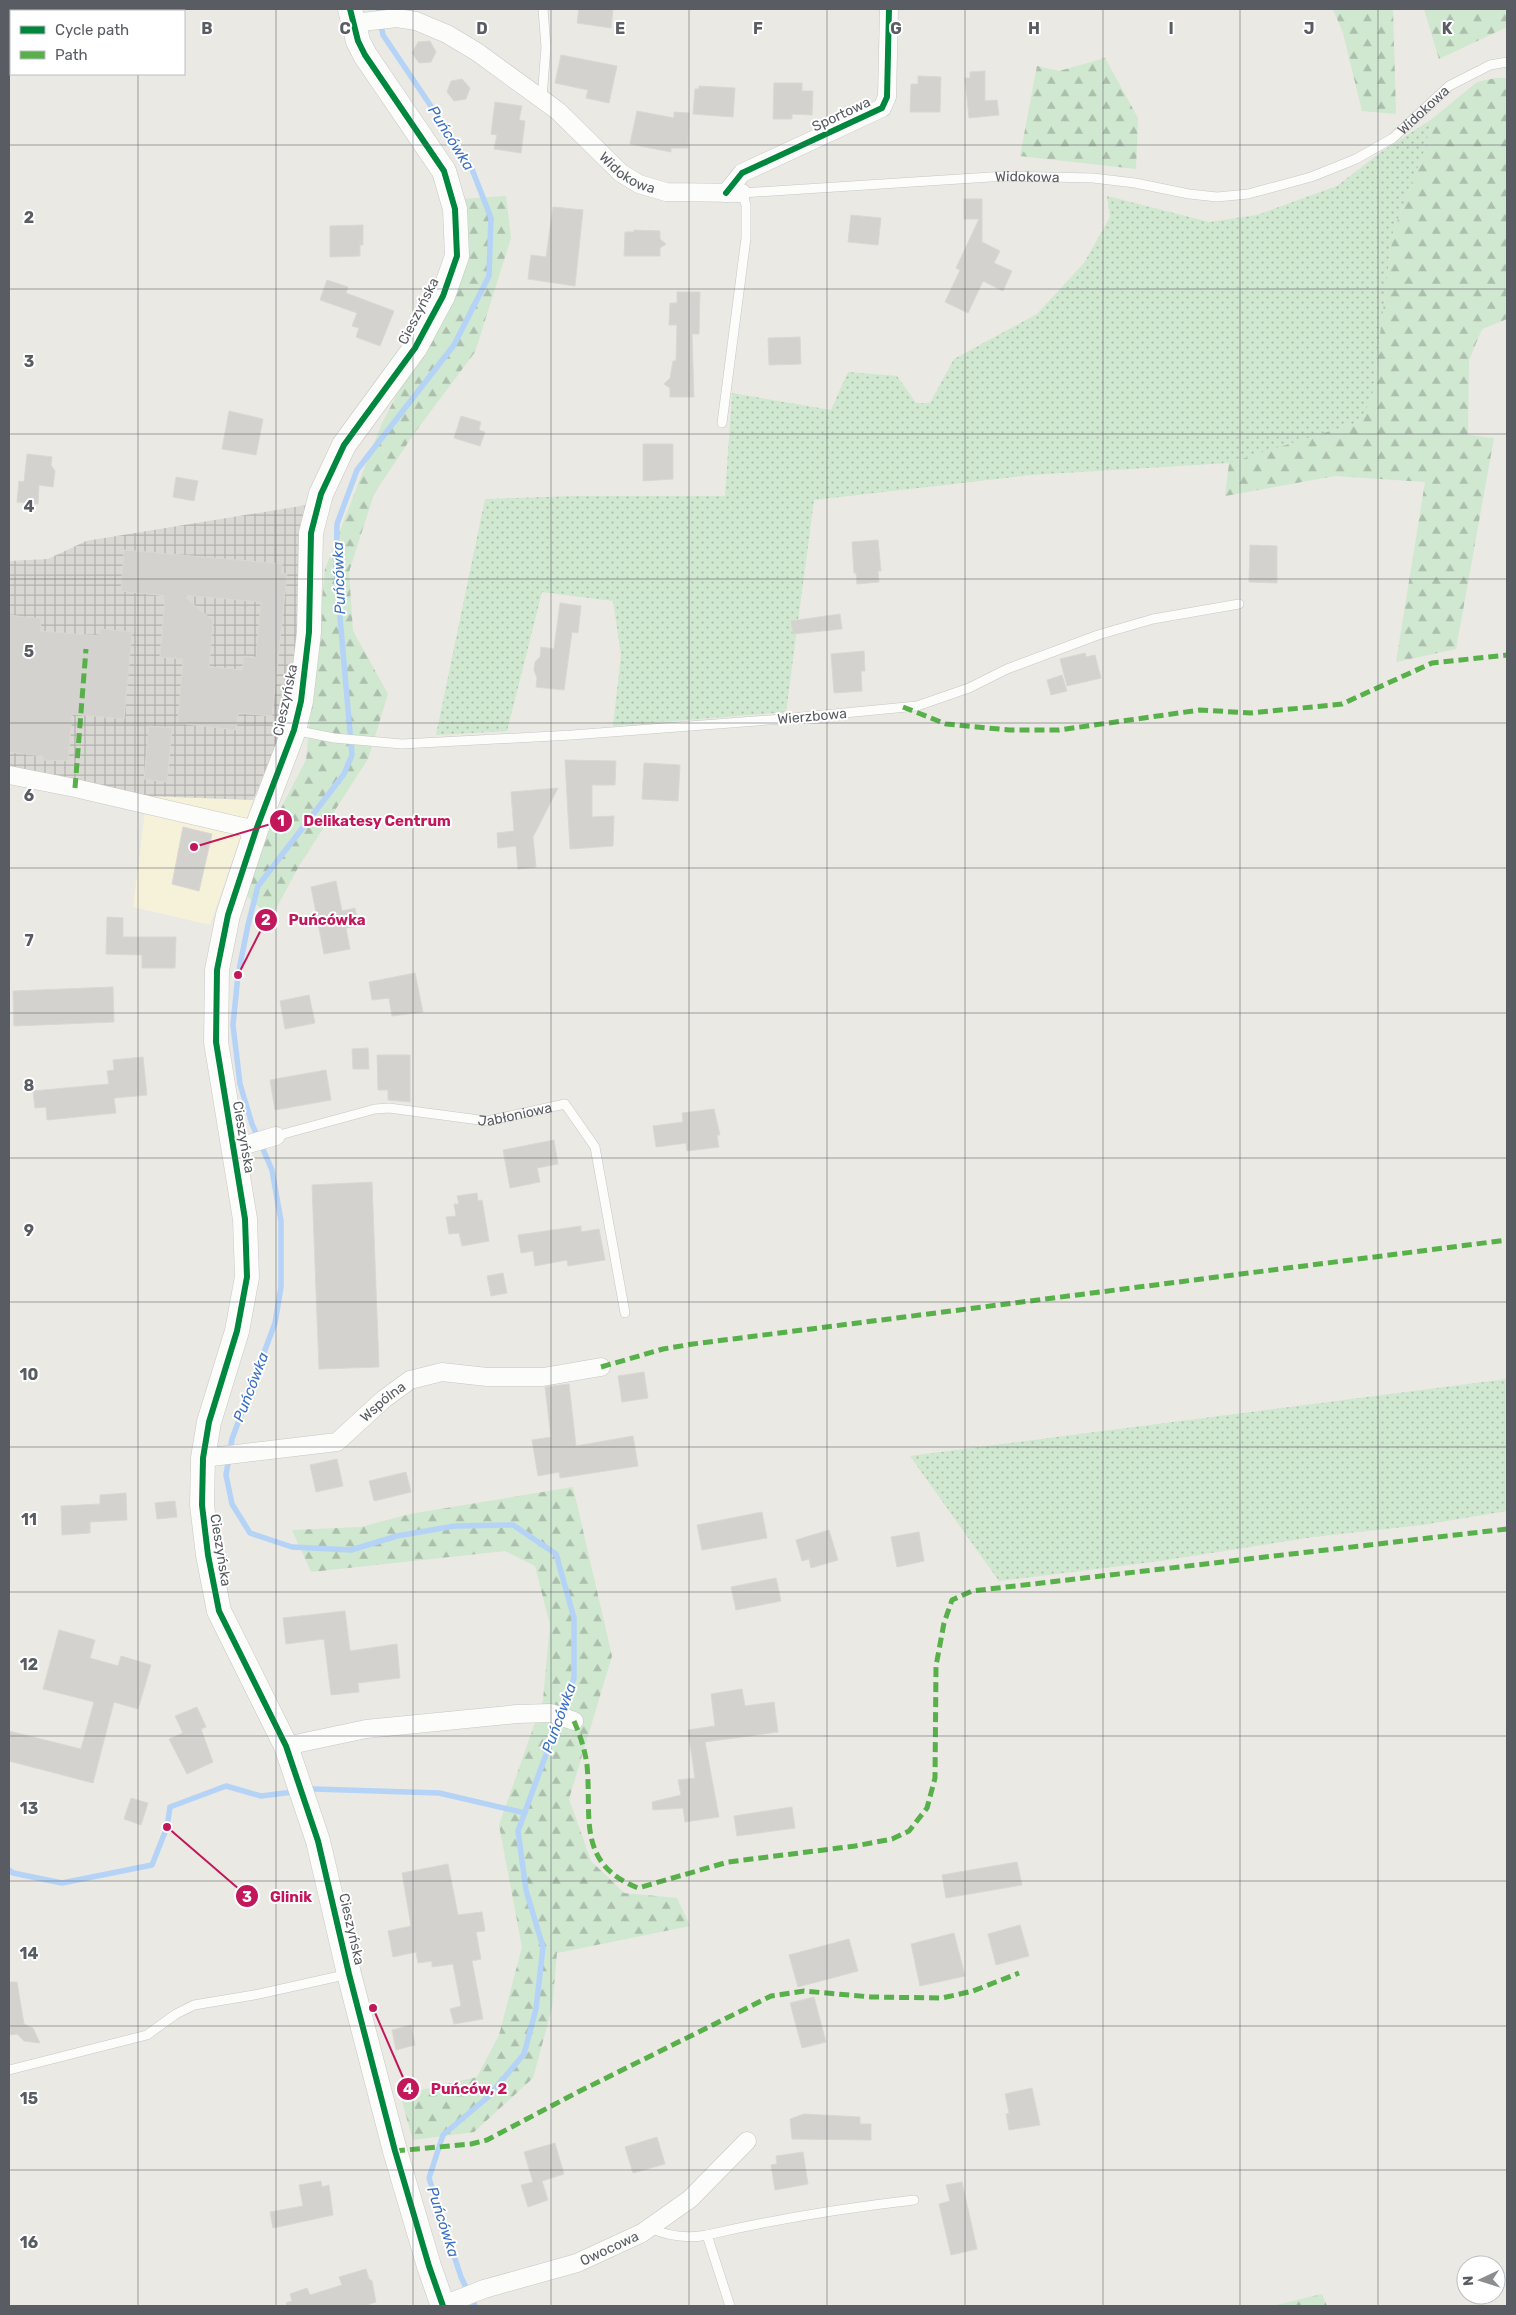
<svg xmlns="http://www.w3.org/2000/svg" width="1516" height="2315" viewBox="0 0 1516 2315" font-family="Rubik,sans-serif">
  <defs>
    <pattern id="industrial-grid" width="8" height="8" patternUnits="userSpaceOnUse" patternTransform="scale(1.25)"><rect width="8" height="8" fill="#d9d8d3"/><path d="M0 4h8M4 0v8" fill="none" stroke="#b3b2af"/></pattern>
    <pattern id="grass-dots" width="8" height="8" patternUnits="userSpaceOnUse" patternTransform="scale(1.25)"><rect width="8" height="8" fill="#d0e7d0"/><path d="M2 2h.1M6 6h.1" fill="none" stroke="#acbeac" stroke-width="1.8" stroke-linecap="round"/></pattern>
    <pattern id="forest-firs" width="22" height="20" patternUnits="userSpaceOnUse" patternTransform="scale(1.25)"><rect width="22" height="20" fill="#d0e7d0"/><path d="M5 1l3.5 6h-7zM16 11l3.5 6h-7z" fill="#acbeac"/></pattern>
  </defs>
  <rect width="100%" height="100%" fill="#eae9e3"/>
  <!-- commercial -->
  <path fill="#f6f2da" d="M147 796 253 800 210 925 133 907Z"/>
  <!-- industrial -->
  <path fill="url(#industrial-grid)" d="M307 505 298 663 286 722 253 800 147 796 9 772V561L48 559 86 541Z"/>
  <!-- grass -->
  <path fill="url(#grass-dots)" d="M1432 119 1425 149 1393 232 1372 399 1359 422 1229 463 1030 475 814 500 786 712 613 726 621 655 613 601 542 592 507 731 436 735 485 499 574 496H725L732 393 831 410 848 372 897 376 916 403H930L954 359 1037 314 1084 263 1110 217 1107 196 1209 222 1257 215 1337 186 1381 152Z
    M1507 1379V1511L1422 1525 1313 1537 1160 1561 999 1581 910 1456Z"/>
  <!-- forest -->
  <path fill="url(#forest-firs)" d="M1333 9H1393L1396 114 1362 111 1343 33Z
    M1424 9H1505L1507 27 1439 59Z
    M1105 58 1138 118 1136 169 1020 156 1037 66 1059 71Z
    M1496 78H1507V319L1482 329 1469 360 1468 430V435L1494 438 1456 649 1396 662 1425 482 1335 476 1225 496 1229 463 1359 422 1372 399 1393 232 1425 149 1432 119 1477 82Z
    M506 196 511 238 475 352 413 435 374 494 349 572 353 631 388 694 368 759 299 866 271 918 247 896 263 843 306 760 325 569 382 423 466 264 462 199Z
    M573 1487 612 1656 569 1799 591 1861 624 1893 677 1898 690 1926 557 1953 552 2008 533 2078 474 2132 413 2140 400 2095 477 2077 499 2035 522 1947 499 1825 543 1700 550 1625 535 1566 505 1551 311 1572 292 1530 361 1527 410 1514Z
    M1322 2294 1327 2306H1272Z"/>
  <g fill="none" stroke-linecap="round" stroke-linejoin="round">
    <!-- stream -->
    <path stroke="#b5d3f7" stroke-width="5.5" d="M378 9 383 35 470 164 491 218 489 276 454 345 357 470 337 524 336 571 352 755 344 774 258 886 248 925 238 975 233 1025 240 1084 252 1124 272 1170 281 1221V1287L275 1323 232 1439 226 1475 232 1504 250 1533 292 1547 351 1550 397 1536 455 1526 513 1525 556 1554 574 1618V1678L518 1831 526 1890 543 1947 536 2009 524 2054 488 2097 443 2135 429 2178 461 2277 475 2306
      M314 1789 439 1793 525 1813
      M9 1870 13 1873 62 1883 152 1865 167 1827 170 1807 226 1786 261 1796 293 1792"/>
  </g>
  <!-- building -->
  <path fill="#d3d2ce" stroke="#d9d8d2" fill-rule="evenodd" d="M579 9H613L611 28 577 23Z
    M430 41 436 52 431 62 419 63 412 53 418 42Z
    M561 55 617 66 609 103 586 98 588 90 555 83Z
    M985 71V101L997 100 999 115 969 118 965 78H970V72Z
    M918 76 941 77 940 112H910L911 84H918Z
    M462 79 470 88 466 99 454 101 447 92 451 81Z
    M774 83H802V91H813L812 115 792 114V119H773Z
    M699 86 735 88 733 117 693 114 695 89H699Z
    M495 102 522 106 519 120 525 121 521 153 494 149 497 135 491 134Z
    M637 111 674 118V112L689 113 688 148H671V152L630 144Z
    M964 199H982V242L1000 251 994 263 1012 271 1003 291 983 281 968 313 945 302 960 270 956 268 979 219H964Z
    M553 207 583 210 575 286 528 279 531 255 546 257Z
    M851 215 881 218 878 245 848 242Z
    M363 225V245H360V256L330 257V226Z
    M634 230 660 231V239L666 244 660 248V256H624L625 232H634Z
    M327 280 348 287 346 293 394 311 380 346 356 337 359 328 352 326 357 313 320 300Z
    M677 292H700L699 334H692L694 397H670V388L664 384 670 378 673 361H676L677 325H669L670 303H677Z
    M800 337 801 364 769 365 768 338Z
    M229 411 263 419 256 455 222 449Z
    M461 416 481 422 479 430 485 432 480 446 454 438Z
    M643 444H673V479L643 481Z
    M27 454 52 457 51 465 55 471 53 487 39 485 38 504 17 502 19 481 24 482Z
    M176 477 198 481 194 501 173 497Z
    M878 540 881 571H878L879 582 857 584 856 573H854L852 542Z
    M1250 545 1277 546V583L1249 582Z
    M124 550 282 564 281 573 287 574 272 716 238 713 236 730 178 723 183 659 160 657 165 596 121 591ZM183 595 261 602 256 658 244 656 242 670 209 667 213 621Z
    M560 603 581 606 578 633 572 632 564 690 536 687 537 678 534 670 535 662 540 657 541 647 554 649Z
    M840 614 842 629 793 634 791 621Z
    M9 615 41 619 40 631 99 636 100 629 132 632 124 719 72 714 68 761 43 760V756L9 752Z
    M864 651 865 671H861L862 691 834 693 831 654Z
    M1085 653 1086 657 1095 655 1101 678 1067 686 1060 659Z
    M1062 675 1067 691 1051 695 1047 680Z
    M149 726 172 728 167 782 144 779Z
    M565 760 616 761 615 785H592V817L614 816 613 846 570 849Z
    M644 763 680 765 678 801 642 799Z
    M558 788 533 837 536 867 518 869 516 846 498 848 497 833 514 831 511 792Z
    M183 827 212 834 199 891 172 884Z
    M336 881 342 911 355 908 358 926 346 928 350 949 324 954 311 887Z
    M107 917 123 918V937H176L175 968H142V955L106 954Z
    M415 973 423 1012 392 1016 389 998 372 1000 369 982Z
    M113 987 114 1022 14 1026 13 991Z
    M309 995 315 1023 285 1029 280 1001Z
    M368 1048 369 1069H353L352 1049Z
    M377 1055H410V1102L388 1100V1090H378Z
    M143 1057 147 1095 114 1098 116 1113 47 1120 46 1107 35 1108 33 1091 109 1084 107 1071 114 1070 113 1060Z
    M326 1070 331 1100 275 1110 270 1080Z
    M714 1109 720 1135H717L719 1147 687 1151 686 1143 656 1147 653 1126 683 1122 682 1113Z
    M554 1140 558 1164 537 1168 540 1182 510 1188 503 1150Z
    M372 1182 379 1367 319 1369 312 1185Z
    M477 1193 478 1201 482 1200 489 1241 462 1246 459 1233 449 1234 446 1217 456 1216 454 1204H459L457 1196Z
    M581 1226V1232L599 1229 605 1260 568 1266 567 1260 535 1266 533 1251 521 1253 518 1235Z
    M503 1273 507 1293 491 1296 487 1276Z
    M644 1372 648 1398 622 1402 618 1376Z
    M569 1384 576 1446 633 1436 638 1466 560 1478 559 1472 538 1476 532 1440 551 1437 545 1387Z
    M337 1459 343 1486 316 1492 310 1465Z
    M406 1472 411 1492 374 1501 369 1481Z
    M126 1493 127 1520 90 1522V1533L62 1535 61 1506 100 1504V1495Z
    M175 1501 177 1517 157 1519 155 1503Z
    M762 1512 767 1538 702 1550 697 1525Z
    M829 1530 838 1560 811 1568 809 1559 802 1561 796 1540Z
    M919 1532 924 1561 897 1567 891 1537Z
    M776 1578 781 1601 736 1610 731 1587Z
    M345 1611 350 1651 397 1644 400 1678 358 1683 359 1692 331 1695 324 1639 286 1644 283 1618Z
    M59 1630 95 1640 90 1658 118 1666 121 1656 151 1665 138 1709 114 1702 93 1783 9 1761V1731L81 1749 94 1702 43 1689Z
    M742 1689 745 1706 774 1702 778 1732 705 1742 719 1817 685 1822 683 1808 653 1810 652 1802 681 1795 678 1780 695 1778 688 1730 715 1726 711 1694Z
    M197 1707 206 1727 201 1729 213 1762 187 1774 169 1739 183 1733 175 1716Z
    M131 1798 148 1803 141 1825 124 1819Z
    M792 1807 795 1828 737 1836 734 1816Z
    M1017 1862 1022 1885 946 1898 942 1875Z
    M448 1864 458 1915 482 1912 485 1931 476 1932 481 1959 472 1961 483 2019 454 2024 450 2009 461 2006 453 1964 432 1967V1961L418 1963 416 1952 393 1957 388 1931 411 1926 402 1873Z
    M1020 1925 1029 1956 996 1965 988 1934Z
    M954 1933 965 1976 920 1986 911 1944Z
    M849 1939 858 1971 798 1987 789 1955Z
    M9 1982H17L24 2024 33 2028 40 2043 24 2041 17 2034 9 2035Z
    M814 1997 826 2042 802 2048 790 2003Z
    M411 2025 415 2045 396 2050 392 2030Z
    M1032 2088 1040 2125 1009 2130 1006 2114 1009 2113 1005 2094Z
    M804 2114 860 2117V2124H871V2140L792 2139 790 2119Z
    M657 2137 665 2164 633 2173 625 2147Z
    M555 2143 564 2174 542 2181 548 2200 528 2207 521 2185 533 2182 524 2152Z
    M803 2152 808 2184 775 2190 771 2165 777 2164 776 2156Z
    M321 2181 322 2187 329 2185 333 2215 273 2228 270 2212 303 2206 299 2185Z
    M962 2182 977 2249 951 2255 939 2204 950 2201 946 2185Z
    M366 2269 369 2279 372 2281 376 2302 364 2306H287L286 2303 292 2301 290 2294 307 2288 310 2295 342 2285 339 2277Z"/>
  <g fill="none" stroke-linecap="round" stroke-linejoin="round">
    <!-- lane casing -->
    <g stroke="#c6c7c5" stroke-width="10">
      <g id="lane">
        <path d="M542 98 546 47 543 9"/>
        <path id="s1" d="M722 423 746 238V205L742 193 1006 176 1093 178 1135 183 1189 194 1217 197 1248 194 1311 177 1356 159 1393 138 1449 86 1490 65 1507 62"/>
        <path d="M294 730 334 738 402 744 572 735 782 719 917 706 969 688 1007 669 1098 635 1153 619 1239 604"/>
        <path id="s2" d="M276 1136 375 1109 389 1108 487 1121 565 1104 595 1147 625 1313"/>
        <path d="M9 2070 147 2035 176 2014 194 2005 254 1995 349 1974"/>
        <path d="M650 2228C668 2236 687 2239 707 2235L730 2306"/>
        <path d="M707 2235C776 2219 844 2208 914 2200"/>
      </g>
    </g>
    <!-- street casing -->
    <g stroke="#c6c7c5" stroke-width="19">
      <g id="street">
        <path id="s3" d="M353 23 397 18 416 21 447 34 477 52 558 111 621 173 639 184 666 192 742 193"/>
        <path d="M726 193 742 173 882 108 887 97 889 9"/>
        <path d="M9 775 75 788 256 830"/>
        <path d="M235 1148 276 1136"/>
        <path id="s4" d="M203 1458 337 1442 384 1399 410 1380 442 1372 487 1377H543L601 1367"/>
        <path d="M286 1746 366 1729 517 1714 551 1713 574 1721"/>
        <path id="s5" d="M443 2305 484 2289 577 2263 642 2233 690 2199 747 2141"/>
      </g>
    </g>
    <!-- secondary casing -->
    <g stroke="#c7c8c7" stroke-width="25">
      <path id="secondary" d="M350 9 358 41 365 55 444 171 455 209 457 256 443 296 415 348 344 445 321 494 311 533 309 632 301 701 294 730 256 830 228 915 217 970 216 1042 245 1219 247 1277 237 1331 209 1422 203 1458 202 1505 208 1555 219 1611 286 1746 318 1841 349 1974 395 2151 429 2266 443 2306"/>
    </g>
    <!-- lane -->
    <use href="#lane" stroke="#fcfcfb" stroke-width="9"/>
    <!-- street -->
    <use href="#street" stroke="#fcfcfb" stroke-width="18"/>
    <!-- secondary -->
    <use href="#secondary" stroke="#fcfcfb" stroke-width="24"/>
    <!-- quiet -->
    <path stroke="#58b04a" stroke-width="5" stroke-dasharray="10 5" stroke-linecap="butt" d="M903 707 946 724 1009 730H1059L1200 710 1251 713 1342 704 1432 663 1507 655
      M75 788 86 649
      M601 1367 663 1349 693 1344 1507 1240
      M574 1721C580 1735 585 1750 587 1765 592 1818 576 1863 638 1888L728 1862 855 1846 892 1839 909 1831 927 1808 935 1778 936 1666 944 1623 952 1600 972 1591 1507 1529
      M395 2151 471 2144 487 2140 578 2092 771 1996 804 1991 871 1997 942 1998 973 1991 1019 1973"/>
    <!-- cycleway casing -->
    <g stroke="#fff" stroke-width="9">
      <path id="cycleway" d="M350 9 358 41 365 55 444 171 455 209 457 256 443 296 415 348 344 445 321 494 311 533 309 632 301 701 294 730 256 830 228 915 217 970 216 1042 245 1219 247 1277 237 1331 209 1422 203 1458 202 1505 208 1555 219 1611 286 1746 318 1841 349 1974 395 2151 429 2266 443 2306
        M726 193 742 173 882 108 887 97 889 9"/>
    </g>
    <!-- cycleway -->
    <use href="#cycleway" stroke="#00873e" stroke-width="6"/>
  </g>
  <!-- grid -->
  <path fill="none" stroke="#595c62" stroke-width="1" stroke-opacity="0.55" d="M138 9V11M276 9V2306M413 9V2306M551 9V2306M689 9V2306M827 9V2306M965 9V2306M1103 9V2306M1240 9V2306M1378 9V2306M138 74V2306M9 145H1507M9 289H1507M9 434H1507M9 579H1507M9 723H1507M9 868H1507M9 1013H1507M9 1158H1507M9 1302H1507M9 1447H1507M9 1592H1507M9 1736H1507M9 1881H1507M9 2026H1507M9 2170H1507"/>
  <g text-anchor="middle" stroke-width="4" stroke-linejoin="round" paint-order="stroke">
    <!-- street labels -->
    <g font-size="14" fill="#595c62" stroke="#fff">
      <text dy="5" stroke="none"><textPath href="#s1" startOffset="938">Widokowa</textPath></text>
      <text transform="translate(841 114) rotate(-25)" y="5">Sportowa</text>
      <text dy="5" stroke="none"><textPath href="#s3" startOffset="326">Widokowa</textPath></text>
      <text dy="5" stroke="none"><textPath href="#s1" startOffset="518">Widokowa</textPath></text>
      <text transform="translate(418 311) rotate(-63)" y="5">Cieszyńska</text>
      <text transform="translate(285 700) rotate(-78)" y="5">Cieszyńska</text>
      <text transform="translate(812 716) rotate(-5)" y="5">Wierzbowa</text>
      <text dy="5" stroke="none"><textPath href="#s2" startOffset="244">Jabłoniowa</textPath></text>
      <text transform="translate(244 1137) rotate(80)" y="5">Cieszyńska</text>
      <text dy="5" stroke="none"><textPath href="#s4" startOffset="196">Wspólna</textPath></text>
      <text transform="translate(221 1550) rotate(81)" y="5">Cieszyńska</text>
      <text transform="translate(352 1929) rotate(77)" y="5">Cieszyńska</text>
      <text dy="5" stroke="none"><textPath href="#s5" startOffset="176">Owocowa</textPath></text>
    </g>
    <!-- water labels -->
    <g font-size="15" font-style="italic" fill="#3d70c5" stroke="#fff">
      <text transform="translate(451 138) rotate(58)" y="5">Puńcówka</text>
      <text transform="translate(339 578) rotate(-92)" y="5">Puńcówka</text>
      <text transform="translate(251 1387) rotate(-69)" y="5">Puńcówka</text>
      <text transform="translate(559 1718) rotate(-70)" y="5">Puńcówka</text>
      <text transform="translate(443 2222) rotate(72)" y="5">Puńcówka</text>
    </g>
  </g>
  <g font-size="16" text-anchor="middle" font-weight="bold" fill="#595c62" stroke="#fff" stroke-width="4" stroke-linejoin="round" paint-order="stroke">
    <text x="207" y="34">B</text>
    <text x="345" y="34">C</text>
    <text x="482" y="34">D</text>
    <text x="620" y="34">E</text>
    <text x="758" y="34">F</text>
    <text x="896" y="34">G</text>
    <text x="1034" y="34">H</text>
    <text x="1171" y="34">I</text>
    <text x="1309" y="34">J</text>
    <text x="1447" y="34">K</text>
    <text x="29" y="223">2</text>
    <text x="29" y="367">3</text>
    <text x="29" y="512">4</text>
    <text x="29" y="657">5</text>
    <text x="29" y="801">6</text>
    <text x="29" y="946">7</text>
    <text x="29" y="1091">8</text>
    <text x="29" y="1236">9</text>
    <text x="29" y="1380">10</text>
    <text x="29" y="1525">11</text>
    <text x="29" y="1670">12</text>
    <text x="29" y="1814">13</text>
    <text x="29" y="1959">14</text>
    <text x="29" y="2104">15</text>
    <text x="29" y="2248">16</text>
  </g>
  <!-- callouts -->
  <path fill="none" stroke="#c2185b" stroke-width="2" d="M194 847L281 821M238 975L266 920M167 1827L247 1896M373 2008L408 2089"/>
  <g fill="#c2185b" stroke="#fff" stroke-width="2">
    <circle cx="194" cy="847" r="5"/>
    <circle cx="238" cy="975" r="5"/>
    <circle cx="167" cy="1827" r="5"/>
    <circle cx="373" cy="2008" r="5"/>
    <circle cx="281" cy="821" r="12"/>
    <circle cx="266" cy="920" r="12"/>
    <circle cx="247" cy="1896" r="12"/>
    <circle cx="408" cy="2089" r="12"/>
  </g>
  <g font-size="15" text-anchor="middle" font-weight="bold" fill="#fff">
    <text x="281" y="826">1</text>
    <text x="266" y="925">2</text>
    <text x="247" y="1902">3</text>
    <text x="408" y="2094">4</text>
  </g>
  <g font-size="15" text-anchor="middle" font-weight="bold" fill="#c2185b" stroke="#fff" stroke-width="4" stroke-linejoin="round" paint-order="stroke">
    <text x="377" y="826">Delikatesy Centrum</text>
    <text x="327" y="925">Puńcówka</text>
    <text x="291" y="1902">Glinik</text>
    <text x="469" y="2094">Puńców, 2</text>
  </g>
  <!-- border -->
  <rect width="1516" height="2315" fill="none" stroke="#595c62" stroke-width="20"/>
  <!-- legend -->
  <rect x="10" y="10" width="175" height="65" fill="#ffffff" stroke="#bdbec0"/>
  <rect x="20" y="26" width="25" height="8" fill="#00873e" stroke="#bdbec0"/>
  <text x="55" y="35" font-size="15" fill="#595c62">Cycle path</text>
  <rect x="20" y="51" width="25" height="8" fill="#58b04a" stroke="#bdbec0"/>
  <text x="55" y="60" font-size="15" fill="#595c62">Path</text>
  <!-- north arrow -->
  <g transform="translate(1481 2280) rotate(266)"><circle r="24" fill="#ffffff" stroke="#bdbec0"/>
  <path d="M0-4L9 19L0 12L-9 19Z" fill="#8c8d8f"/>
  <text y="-8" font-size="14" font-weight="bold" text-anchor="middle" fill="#595c62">N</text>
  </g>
</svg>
